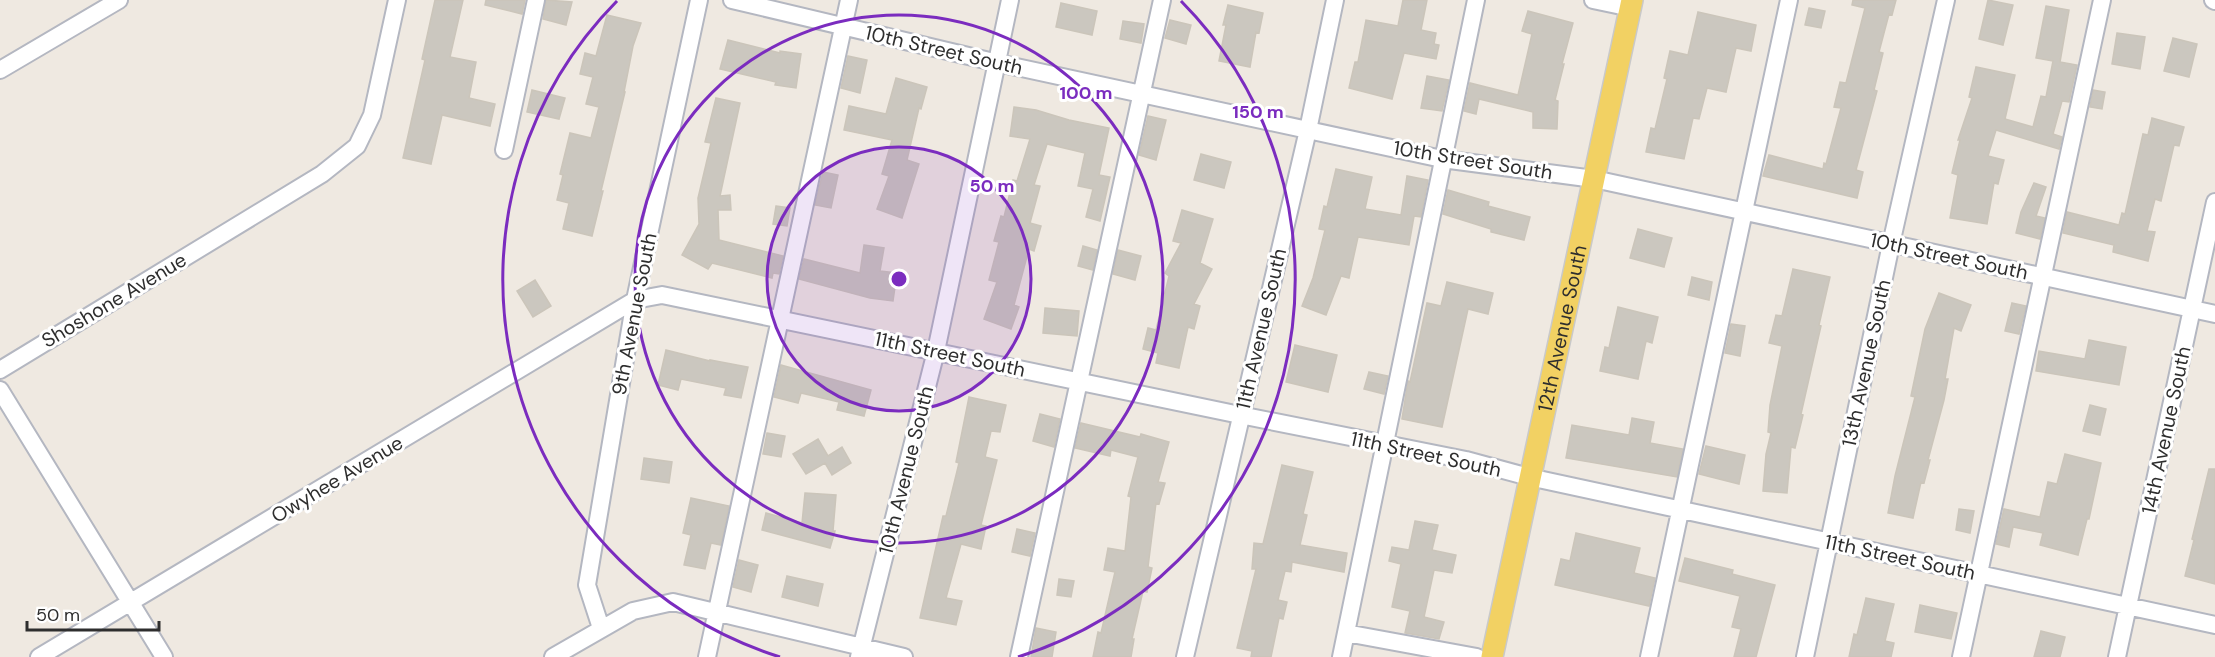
<svg xmlns="http://www.w3.org/2000/svg" width="2215" height="657" viewBox="0 0 2215 657" font-family="'DM Sans',sans-serif">
  <rect width="100%" height="100%" fill="#efe9e1"/>
  <!-- building -->
  <path fill="#cbc7bf" stroke="#cbc5ba" stroke-width="1.5" d="M435 0H463L450 57 476 62 469 98 495 104 490 126 442 115 431 164 403 158 425 60 422 59Z
    M486 0H525L522 14 485 5Z
    M546 0 572 2 566 25 543 19Z
    M1403 0H1427L1421 30 1436 33 1434 44 1439 45 1436 59 1404 53 1392 99 1349 88 1355 62H1358L1366 20 1398 26Z
    M1853 0H1896L1892 15 1889 14 1879 52 1883 53 1874 90 1877 91 1856 170 1863 172 1857 198 1763 176 1769 155 1823 169 1824 163 1826 164 1841 108 1834 107 1840 82 1846 83 1865 8 1852 5Z
    M1988 0 2013 5 2003 45 1979 39Z
    M1061 3 1097 11 1092 35 1056 27Z
    M1228 5 1263 13 1259 33 1256 32 1250 67 1219 61 1226 25H1223Z
    M2046 6 2069 10 2060 62 2077 65 2069 102 2062 101 2053 134 2062 137 2059 149 1996 130 1988 156 2004 160 1998 184 1994 183 1987 224 1950 218 1958 175 1952 173 1960 140H1958L1972 98 1969 97 1976 67 2015 75 2005 119 2033 127 2041 96 2046 97 2053 61 2036 58Z
    M1809 8 1825 11 1821 28 1805 25Z
    M1528 11 1573 23 1562 64H1564L1555 100 1558 101 1557 129 1533 128V112L1479 99 1476 114 1464 111 1470 83 1518 95 1532 34 1522 31Z
    M1698 12 1756 25 1751 51 1736 48 1726 92 1707 88 1699 119 1693 118 1684 159 1646 152 1651 128 1655 129 1667 79 1664 78 1670 51 1688 55Z
    M607 15 641 23 633 46 624 92H625L601 191H603L592 236 563 229 569 203 557 200 563 175 560 174 570 133 591 138 599 107 586 104 593 77 580 74 585 53 596 56Z
    M1170 20 1191 25 1186 44 1165 38Z
    M1123 21 1144 24 1141 43 1120 39Z
    M2117 33 2145 37 2140 69 2112 64Z
    M2173 38 2197 44 2189 77 2164 71Z
    M728 40 780 53V51L801 54 796 88 775 85 776 82 720 69Z
    M848 56 867 60 860 93 841 88Z
    M1427 76 1449 80 1442 111 1421 108Z
    M896 78 927 87 921 109 919 108 907 160 919 164 902 218 877 209 889 176 882 174 892 140 844 130 849 106 886 114Z
    M532 90 565 98 559 119 527 112Z
    M2093 90 2105 92 2102 109 2090 107Z
    M716 98 740 103 720 196 730 195 731 210H718L719 240 783 256 779 274 773 273 772 278 712 263 708 269 682 255 699 224 698 198 711 143 705 142Z
    M1014 107 1036 110 1069 120 1109 128 1099 175 1110 177 1100 221 1086 217 1093 189 1078 186 1085 153 1047 144 1034 185 1040 186 1030 223 1041 226 1034 251 1029 249 1014 305 1019 307 1011 329 984 319 997 282 989 280 999 242 994 241 1001 216 1004 217 1013 180 1017 181 1030 139 1010 136Z
    M1148 116 1166 120 1156 160 1139 155Z
    M2152 118 2184 127 2179 146 2174 145 2161 201 2155 199 2147 231 2155 232 2148 261 2113 252 2114 245 2063 233 2067 212 2119 225 2122 213 2125 214 2143 134 2148 135Z
    M1201 154 1231 162 1224 188 1194 180Z
    M1336 169 1372 177 1365 209 1401 215 1407 176 1428 180 1421 217 1414 216 1409 245 1358 237 1349 278 1341 276 1326 315 1302 306 1313 278 1325 230 1319 229 1324 206 1327 207Z
    M823 172 838 175 831 208 815 205Z
    M2034 183 2046 187 2036 216 2045 218 2040 239 2016 233 2021 212Z
    M1448 190 1489 202 1488 206 1530 217 1524 240 1491 232V229L1443 214Z
    M776 206 790 208 787 226 773 224Z
    M1182 210 1213 219 1200 263 1212 269 1194 304 1200 306 1194 329 1188 327 1179 368 1156 363 1158 353 1143 349 1148 328 1156 330 1169 276 1165 273 1181 243 1173 241Z
    M1638 229 1672 238 1664 267 1630 258Z
    M864 245 884 248 880 271 897 273 893 301 870 298 799 279 804 259 860 273Z
    M1083 246 1097 250 1093 270 1078 266Z
    M1118 250 1141 256 1135 280 1113 274Z
    M1793 269 1830 277 1819 325 1821 326 1801 414 1803 415 1795 448 1791 447 1787 493 1763 491 1766 454 1771 433 1768 432 1770 405 1782 346 1769 343 1776 315 1782 316Z
    M1692 277 1712 282 1709 300 1688 295Z
    M535 280 551 306 533 317 517 291Z
    M1447 282 1493 293 1488 314 1468 309 1442 427 1402 419 1408 381 1410 382 1427 303 1441 306Z
    M1939 293 1971 305 1961 331 1954 328 1945 379H1948L1944 400 1928 460H1930L1924 483 1921 482 1913 518 1888 513 1895 476 1915 397 1911 396 1925 329Z
    M2012 303 2026 306 2019 334 2005 331Z
    M1618 307 1658 317 1652 343 1646 341 1638 379 1600 371 1605 347 1609 348Z
    M1045 308 1079 311 1077 336 1043 333Z
    M1731 324 1745 326 1740 356 1725 353Z
    M2089 340 2126 347 2119 385 2036 371 2039 351 2085 359Z
    M1295 345 1337 355 1328 392 1286 382Z
    M666 350 710 361V360L748 367 741 398 724 395 726 388 681 379 678 390 658 385Z
    M781 365 871 390 864 416 837 410 839 402 801 393 798 403 774 397Z
    M1369 372 1388 376 1384 394 1364 389Z
    M969 397 1006 405 1000 432 991 431 985 457 997 460 981 525 986 526 981 549 961 544 946 598 962 601 956 625 920 618 943 516H946L959 463 956 462Z
    M2090 405 2106 409 2100 435 2083 431Z
    M1040 414 1060 419 1054 447 1033 441Z
    M1632 418 1654 422 1650 443 1683 449 1677 477 1566 458 1572 425 1629 435Z
    M1081 423 1140 437 1141 434 1169 442 1158 482 1165 483 1159 504 1156 503 1148 567 1152 568 1147 592 1143 591 1132 639H1134L1131 657H1093L1098 632 1101 633 1115 572 1104 570 1108 548 1125 551 1131 497 1128 496 1138 457 1111 450 1110 456 1075 448Z
    M767 433 785 436 781 457 763 454Z
    M818 439 828 456 842 447 851 463 832 475 825 463 806 474 793 454Z
    M1706 446 1745 455 1739 484 1699 474Z
    M2065 454 2101 463 2089 519H2087L2078 555 2040 545 2043 533 2013 527 2009 547 1996 544 2004 509 2040 517 2048 482 2057 484Z
    M644 458 672 462 669 483 641 479Z
    M1282 465 1313 472 1303 514 1307 515 1300 545 1347 553 1344 572 1292 562 1291 572 1285 571 1278 600 1287 602 1283 619 1279 618 1271 657H1251L1252 651 1237 648 1256 569H1252L1254 543 1263 544Z
    M2209 469H2215V584L2185 576 2194 540 2192 539Z
    M805 493 836 495 833 531H835L830 548 762 530 766 513 802 523Z
    M691 498 729 506 721 545 711 543 705 569 684 565 691 535 683 533Z
    M1959 509 1974 511 1970 533 1956 530Z
    M1415 521 1438 525 1432 550 1456 555 1452 573 1434 570 1424 617 1444 622 1439 639 1405 633 1410 611 1392 607 1401 564 1389 561 1392 547 1409 550Z
    M1017 529 1035 533 1030 556 1012 552Z
    M1576 533 1640 548 1634 573 1655 578 1649 606 1555 585 1561 559 1570 561Z
    M1685 558 1733 570 1732 574 1775 585 1756 657H1734L1741 629 1732 627 1740 596 1679 581Z
    M739 560 758 565 751 592 733 587Z
    M787 576 823 584 818 606 782 597Z
    M1059 579 1074 581 1071 597 1057 595Z
    M1866 598 1894 604 1885 641 1894 643 1891 657H1849L1854 634 1857 635Z
    M1920 605 1957 613 1951 639 1915 632Z
    M1036 628 1056 632 1052 657H1031Z
    M2041 631 2065 637 2060 657H2034Z"/>
  <g fill="none" stroke-linecap="round" stroke-linejoin="round">
    <!-- minor casing -->
    <g stroke="#b4b7c1" stroke-width="20">
      <path id="minor" d="M732 0 998 63 1442 159 1594 179 2215 314
        M1593 0 1631 8
        M2213 0 2215 1
        M0 70 119 0
        M504 150 536 0
        M0 370 322 174 357 146 372 115 397 0
        M0 390 164 657
        M601 628 587 585 635 300 699 0
        M1346 633 1477 657
        M39 657 635 300 662 295 1240 415 1466 460 1529 477 2215 625
        M553 657 633 611 673 602 904 657
        M707 657 849 0
        M859 657 936 351 1010 0
        M1019 657 1162 0
        M1185 657 1308 130 1335 0
        M1341 657 1476 0
        M1649 657 1789 0
        M1805 657 1891 244 1946 0
        M1961 657 2102 0
        M2117 657 2215 202"/>
    </g>
    <!-- major casing -->
    <g stroke="#c9c9c9" stroke-width="24">
      <g id="major">
        <path id="s1" d="M1492 657 1632 0"/>
      </g>
    </g>
    <!-- minor -->
    <use href="#minor" stroke="#fff" stroke-width="16"/>
    <!-- major -->
    <use href="#major" stroke="#f2d163" stroke-width="21"/>
  </g>
  <!-- distance rings -->
  <circle cx="899" cy="279" r="132" fill="#7b2cbf" fill-opacity=".12"/>
  <g fill="none" stroke="#7b2cbf" stroke-width="3">
    <circle cx="899" cy="279" r="132"/>
    <circle cx="899" cy="279" r="264"/>
    <path d="M780 657A396 396 0 0 1 617 1M1181 1A396 396 0 0 1 1018 657"/>
  </g>
  <g text-anchor="middle" stroke-width="6" stroke-linejoin="round" paint-order="stroke">
    <!-- street labels -->
    <g font-size="20" fill="#2e2e2e" stroke="#fff">
      <text transform="translate(944 50) rotate(13)" y="7">10th Street South</text>
      <text transform="translate(1473 160) rotate(9)" y="7">10th Street South</text>
      <text transform="translate(1949 256) rotate(12)" y="7">10th Street South</text>
      <text transform="translate(114 300) rotate(-31)" y="7">Shoshone Avenue</text>
      <text transform="translate(634 314) rotate(-79)" y="7">9th Avenue South</text>
      <text dy="7" stroke="none"><textPath href="#s1" startOffset="336">12th Avenue South</textPath></text>
      <text transform="translate(1261 329) rotate(-77)" y="7">11th Avenue South</text>
      <text transform="translate(950 354) rotate(12)" y="7">11th Street South</text>
      <text transform="translate(1866 363) rotate(-78)" y="7">13th Avenue South</text>
      <text transform="translate(2166 430) rotate(-78)" y="7">14th Avenue South</text>
      <text transform="translate(1426 454) rotate(12)" y="7">11th Street South</text>
      <text transform="translate(906 470) rotate(-76)" y="7">10th Avenue South</text>
      <text transform="translate(337 479) rotate(-31)" y="7">Owyhee Avenue</text>
      <text transform="translate(1900 557) rotate(12)" y="7">11th Street South</text>
    </g>
  </g>
  <circle cx="899" cy="279" r="9" fill="#7b2cbf" stroke="#fff" stroke-width="3"/>
  <g font-size="18" text-anchor="middle" font-weight="bold" fill="#7b2cbf" stroke="#fff" stroke-width="6" stroke-linejoin="round" paint-order="stroke">
    <text x="1086" y="99">100 m</text>
    <text x="1258" y="118">150 m</text>
    <text x="992" y="192">50 m</text>
  </g>
  <!-- scale -->
  <path d="M27 621v9h132v-9" fill="none" stroke="#2e2e2e" stroke-width="3"/>
  <text x="36" y="621" font-size="18" fill="#2e2e2e" stroke="#ffffff" stroke-width="4.5" paint-order="stroke">50 m</text>
</svg>
